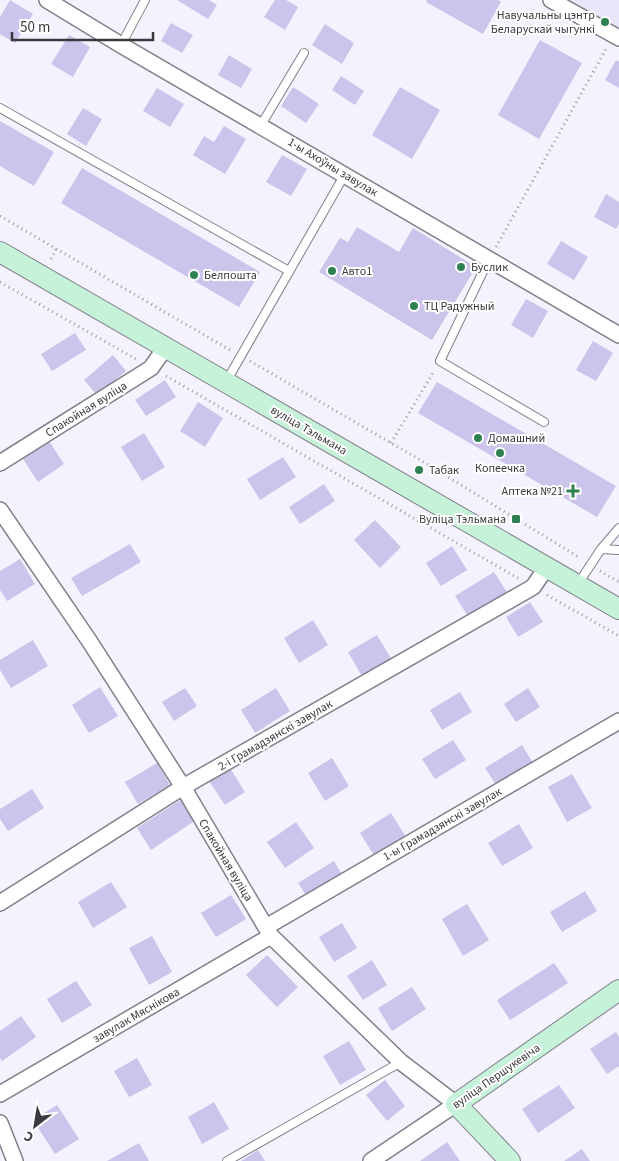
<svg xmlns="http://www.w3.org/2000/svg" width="619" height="1161" viewBox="0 0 619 1161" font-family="'Source Sans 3',sans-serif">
  <rect width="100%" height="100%" fill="#f4f2fe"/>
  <!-- built -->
  <path fill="#eae6fa" d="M566 0H619V38Z"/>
  <!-- building -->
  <path fill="#ccc4ea" d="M10 0 33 14 15 43 0 34V17Z
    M177 0H209L217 5 208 19Z
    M275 0H286L298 7 285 30 264 17Z
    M427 0H498L501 2 483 34 426 2Z
    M171 23 193 35 182 53 161 41Z
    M325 24 354 43 342 64 312 45Z
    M69 35 90 47 73 77 51 64Z
    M540 40 582 63 539 139 498 115Z
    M229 55 252 69 241 88 218 75Z
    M616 60 619 62V88L605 80Z
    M341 76 364 91 355 105 332 90Z
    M293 87 319 104 306 123 281 106Z
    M400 87 440 110 412 159 372 135Z
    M157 88 184 104 170 127 143 111Z
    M83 108 102 119 86 146 67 134Z
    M0 121 54 152 34 186 0 166Z
    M224 126 246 139 225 174 193 155 204 136 214 142Z
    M282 155 307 169 291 196 266 182Z
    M82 168 260 272 239 307 61 203Z
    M606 194 619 202V224L616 229 594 217Z
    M357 227 399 252 413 228 476 267 432 340 319 272 340 238 348 242Z
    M561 241 588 257 574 280 547 264Z
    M526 299 548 311 533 338 511 325Z
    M75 333 86 350 52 371 41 354Z
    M593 341 613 353 596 381 576 370Z
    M113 355 126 371 97 395 84 380Z
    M165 380 176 397 146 416 135 400Z
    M437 382 616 486 597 517 418 413Z
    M198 402 223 418 205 447 180 431Z
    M144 433 165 467 142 481 121 447Z
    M49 441 64 464 38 482 23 459Z
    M283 457 296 477 260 500 247 479Z
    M324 484 335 501 300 524 289 507Z
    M375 520 401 547 380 568 354 540Z
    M130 544 141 562 82 596 71 578Z
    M452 546 467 570 441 586 426 563Z
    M20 559 35 584 7 601 0 590V571Z
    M494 572 507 592 468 616 455 596Z
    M530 602 543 622 518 637 506 617Z
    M313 620 328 645 299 663 284 638Z
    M377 635 392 660 363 678 348 652Z
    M33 640 48 666 11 688 0 670V660Z
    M100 687 118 716 89 733 72 705Z
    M185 688 197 706 174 721 162 702Z
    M276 688 290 711 255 733 241 710Z
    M528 688 540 707 516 722 504 704Z
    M460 692 472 712 442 730 430 710Z
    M453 740 466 760 435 779 422 759Z
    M522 745 533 763 496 785 485 768Z
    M332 758 349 786 325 801 308 773Z
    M157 763 170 785 138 804 125 782Z
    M228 765 245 792 225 805 207 778Z
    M572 774 592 808 567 822 548 787Z
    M32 789 44 808 8 831 0 819V809Z
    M182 799 196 820 151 850 137 828Z
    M391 813 406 837 375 857 360 833Z
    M296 822 314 848 285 868 267 842Z
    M519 824 533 848 502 866 488 843Z
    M334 861 343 876 308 898 298 883Z
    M111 882 127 907 93 928 78 902Z
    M585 891 597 911 562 932 550 912Z
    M231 895 246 919 216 937 201 913Z
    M467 904 489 940 463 956 442 919Z
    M342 923 357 948 334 962 319 937Z
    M152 936 172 972 149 985 129 948Z
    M267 955 298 987 277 1007 246 975Z
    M372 960 387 985 363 1000 347 976Z
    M554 963 568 983 510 1020 497 1000Z
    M76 981 92 1005 62 1023 47 999Z
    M412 987 426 1009 392 1031 378 1008Z
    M21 1016 36 1037 2 1061 0 1058V1031Z
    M616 1032 619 1037V1066L607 1074 590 1049Z
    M349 1041 366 1070 340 1085 323 1056Z
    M137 1058 152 1085 129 1097 114 1071Z
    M385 1080 405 1106 387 1121 366 1095Z
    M559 1085 575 1108 538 1133 522 1109Z
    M214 1102 229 1129 202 1144 188 1117Z
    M57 1105 79 1139 55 1154 33 1120Z
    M447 1142 460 1161H420Z
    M139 1143 149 1161H107Z
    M582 1149 590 1161H564Z
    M258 1150 265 1161H241Z"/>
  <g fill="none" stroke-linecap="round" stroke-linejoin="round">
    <!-- service casing -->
    <g stroke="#817f89" stroke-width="10">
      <path id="service" d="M121 45 145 0
        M0 108 289 271
        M261 125 304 53
        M489 259 440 361 544 422
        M226 382 345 174
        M601 549 619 528
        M578 584 601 549 619 550
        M227 1161 401 1062"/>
    </g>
    <!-- minor casing -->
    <g stroke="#817f89" stroke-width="18">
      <path id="minor" d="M47 0 121 45 619 335
        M551 0 619 38
        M0 463 151 368 165 348
        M0 510 90 642 183 787 271 936 401 1062 456 1104 371 1161
        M0 903 183 787 533 587 547 567
        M266 927 619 721
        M0 1094 271 936
        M0 1123 15 1161"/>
    </g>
    <!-- secondary casing -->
    <g stroke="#817f89" stroke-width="22">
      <path id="secondary" d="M0 252 619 609
        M510 1161 456 1104 619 990"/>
    </g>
    <!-- path -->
    <path stroke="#9d9ba4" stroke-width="3" stroke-dasharray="1 4" stroke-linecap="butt" d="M0 216 230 350
      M496 247 606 49
      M51 259 56 249
      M0 282 136 359
      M250 361 422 461 580 558
      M166 376 518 578
      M391 443 434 371
      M600 571 619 582
      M547 595 619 636"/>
    <!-- service -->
    <use href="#service" stroke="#fff" stroke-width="8"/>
    <!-- minor -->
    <use href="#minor" stroke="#fff" stroke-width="15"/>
    <!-- secondary -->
    <use href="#secondary" stroke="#c6f2da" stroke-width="20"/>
  </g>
  <!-- markers -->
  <g fill="#2f8153" stroke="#fff" stroke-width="2">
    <circle cx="605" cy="22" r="5"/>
    <circle cx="461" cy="267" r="5"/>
    <circle cx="332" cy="271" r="5"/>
    <circle cx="194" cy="275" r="5"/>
    <circle cx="414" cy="306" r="5"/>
    <circle cx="478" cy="438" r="5"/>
    <circle cx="500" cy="453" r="5"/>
    <circle cx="419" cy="470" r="5"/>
    <path d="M570.5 483.5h5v5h5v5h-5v5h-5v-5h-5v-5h5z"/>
    <rect x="511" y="514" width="10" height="10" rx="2.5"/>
  </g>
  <g text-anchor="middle" stroke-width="4" stroke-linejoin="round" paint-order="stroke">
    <!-- poi labels -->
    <g font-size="12" fill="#3a393e" stroke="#fff" text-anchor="start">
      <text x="595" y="19" text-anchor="end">Навучальны цэнтр<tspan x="595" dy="14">Беларускай чыгункі</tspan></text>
      <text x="471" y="271">Буслик</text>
      <text x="342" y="275">Авто1</text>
      <text x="204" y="279">Белпошта</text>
      <text x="424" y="310">ТЦ Радужный</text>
      <text x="488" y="442">Домашний</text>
      <text x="500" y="472" text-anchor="middle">Копеечка</text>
      <text x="429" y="474">Табак</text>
      <text x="563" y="495" text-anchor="end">Аптека №21</text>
      <text x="506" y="523" text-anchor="end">Вуліца Тэльмана</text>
    </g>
    <!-- street labels -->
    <g font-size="12" fill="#3a393e" stroke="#fff">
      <text transform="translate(333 167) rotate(31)" y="4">1-ы Ахоўны завулак</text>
      <text transform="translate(86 409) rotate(-32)" y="4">Спакойная вуліца</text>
      <text transform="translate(309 430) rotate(30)" y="4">вуліца Тэльмана</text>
      <text transform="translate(275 735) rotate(-30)" y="4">2-і Грамадзянскі завулак</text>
      <text transform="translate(442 824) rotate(-30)" y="4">1-ы Грамадзянскі завулак</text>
      <text transform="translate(226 860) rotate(59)" y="4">Спакойная вуліца</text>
      <text transform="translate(136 1015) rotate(-30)" y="4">завулак Мяснікова</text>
      <text transform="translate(496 1076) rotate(-35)" y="4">вуліца Першукевіча</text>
    </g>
  </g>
  <!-- north arrow -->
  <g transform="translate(35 1126) rotate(211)" stroke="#ffffff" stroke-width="4" paint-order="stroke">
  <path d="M0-4L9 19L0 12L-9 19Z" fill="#3a393e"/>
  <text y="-8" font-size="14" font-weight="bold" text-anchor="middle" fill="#3a393e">С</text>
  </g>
  <!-- scale -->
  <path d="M12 32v8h141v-8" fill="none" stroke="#3a393e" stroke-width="2.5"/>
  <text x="20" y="32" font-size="15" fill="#3a393e" stroke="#ffffff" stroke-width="4" paint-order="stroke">50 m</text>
</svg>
